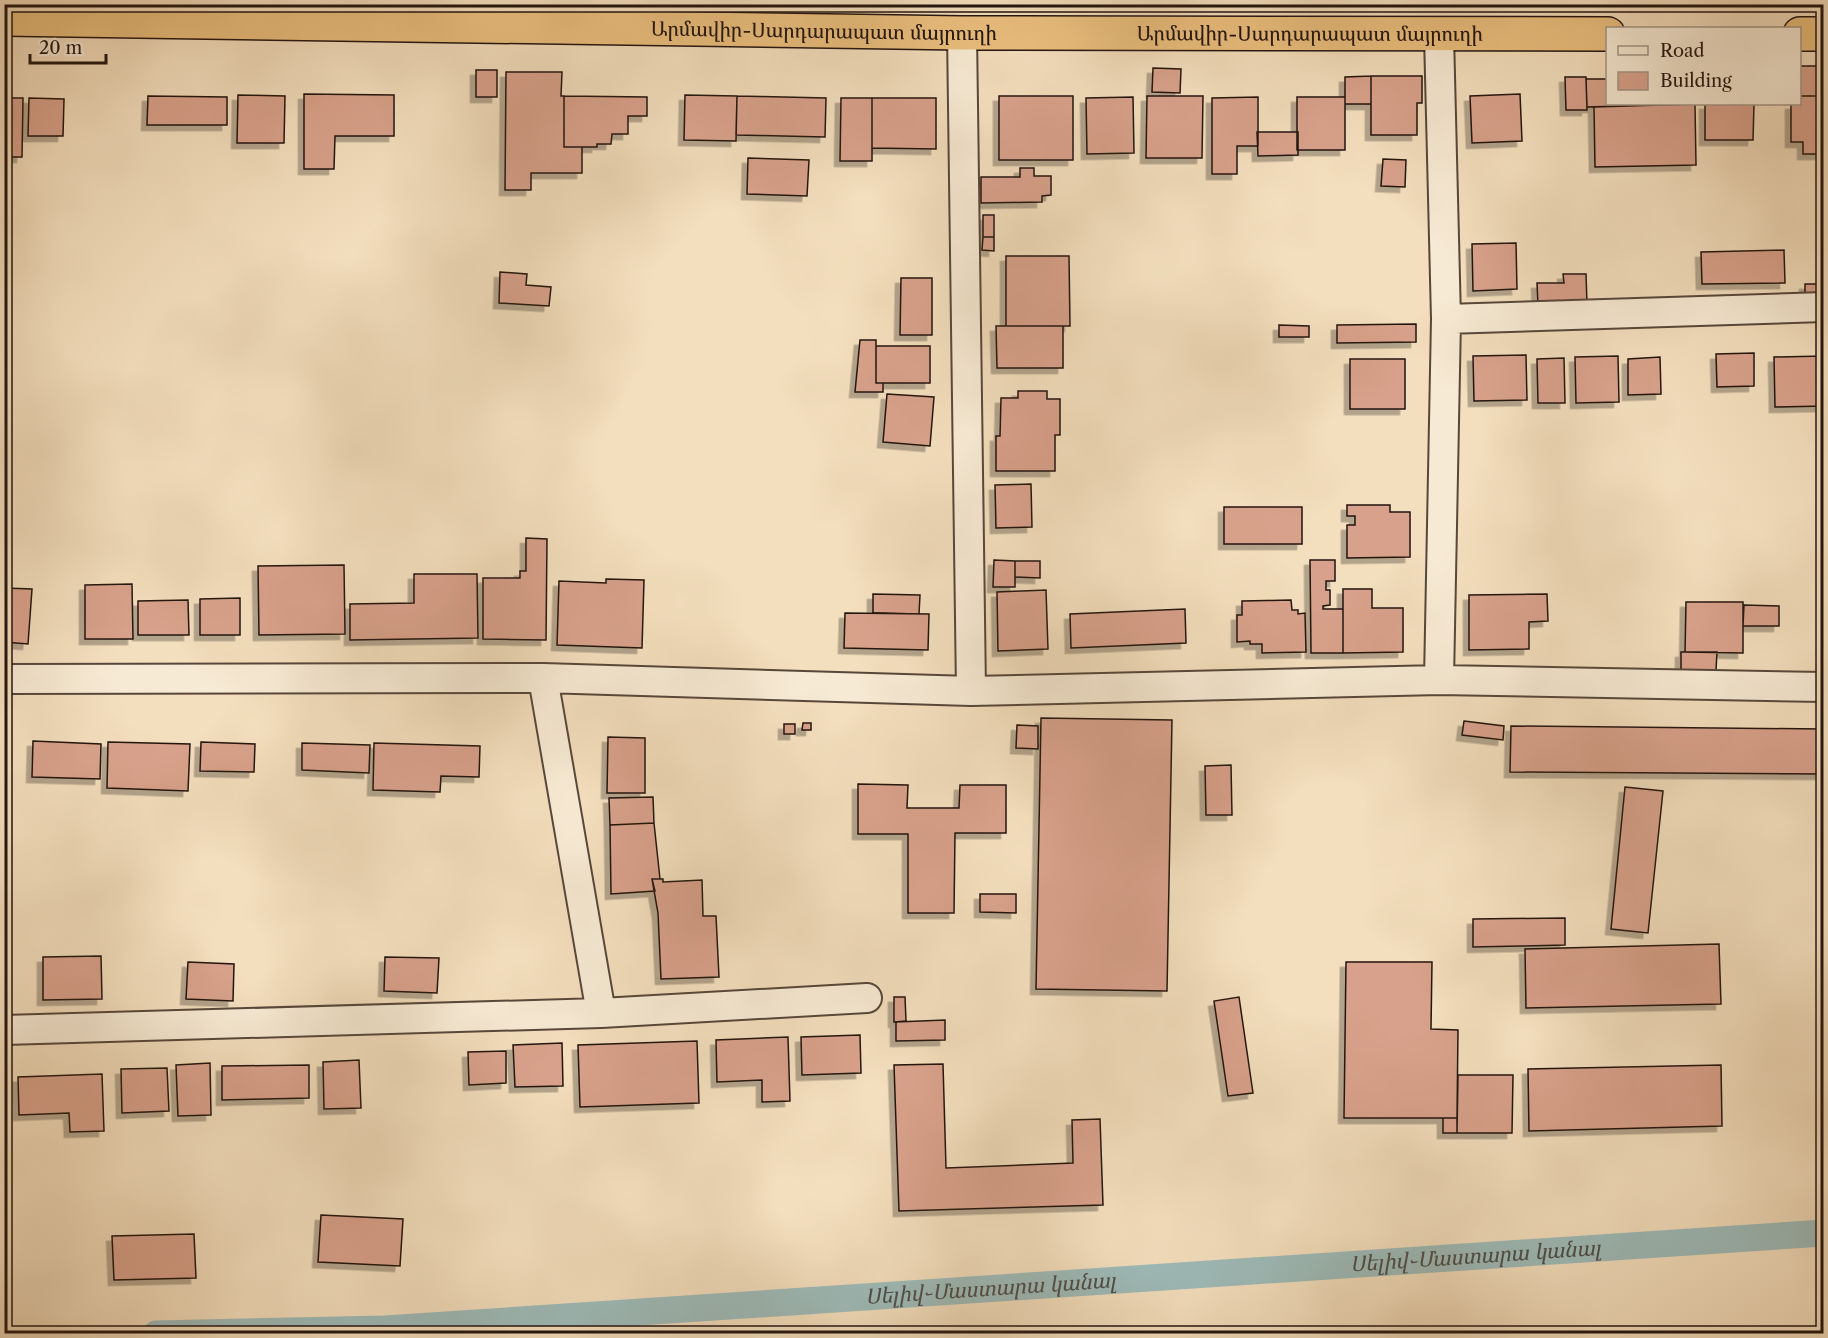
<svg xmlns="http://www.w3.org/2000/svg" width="1828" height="1338" viewBox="0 0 1828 1338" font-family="'Libre Caslon Text','Noto Serif Armenian',serif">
  <defs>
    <filter id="shadow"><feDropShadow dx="-5.5" dy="5.5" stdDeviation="0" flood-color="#0004"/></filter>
  </defs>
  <rect width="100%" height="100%" fill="#f3debd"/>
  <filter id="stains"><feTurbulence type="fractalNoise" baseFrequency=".00333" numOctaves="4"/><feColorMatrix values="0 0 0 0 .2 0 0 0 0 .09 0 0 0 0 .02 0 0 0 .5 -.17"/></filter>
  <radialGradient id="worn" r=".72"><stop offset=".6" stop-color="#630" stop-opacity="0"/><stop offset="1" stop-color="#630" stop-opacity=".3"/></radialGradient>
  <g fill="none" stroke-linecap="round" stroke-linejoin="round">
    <!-- canal -->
    <path stroke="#9ebbb9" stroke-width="27" id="s1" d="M156 1334 385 1329 1824 1233"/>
  </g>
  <!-- building -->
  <path fill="#d8a18b" stroke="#231510" stroke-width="1.5" filter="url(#shadow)" d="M1800 66H1824V96H1800Z
    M1153 68 1181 69 1180 93 1152 92Z
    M476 70H497V97H476Z
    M506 72H562L561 96H564V147H582V173H531V190H505Z
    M1371 76H1422V103H1417V135H1371Z
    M1371 76V104H1345V77Z
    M1565 77H1586L1587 110H1566Z
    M1586 79H1608V104H1655V105L1587 107Z
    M304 94 394 95V136H335L334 169H304Z
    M1520 94 1522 141 1472 143 1470 96Z
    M238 95 285 96 284 143H237Z
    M685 95 737 96 736 141 684 140Z
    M148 96 227 97V125H147Z
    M564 96 647 97V116H628V134H612L611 144H597V147H564Z
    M737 96 826 98 825 137 736 135Z
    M999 96H1073V160H999Z
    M1147 96H1203L1202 158H1146Z
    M1800 96H1824V154H1803V142H1791V104H1800Z
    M1133 97 1134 153 1087 154 1086 98Z
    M1258 97V146H1237V174H1212V98Z
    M1297 97H1345V150H1297Z
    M4 98H23L22 157H4Z
    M29 98 64 99 63 136H28Z
    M841 98H872V161H840Z
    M872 98H936V149L872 148Z
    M1695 104 1696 165 1595 167 1594 107Z
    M1705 104H1754L1753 140H1705Z
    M1257 132H1298V155L1258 156Z
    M748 158 809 160 807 196 747 194Z
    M1383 159 1406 160 1405 187 1381 186Z
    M1020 168H1034V176H1051V195L1042 196V202L981 203V177H1020Z
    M983 215H994V237H983Z
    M983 237H994V251L982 250Z
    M1516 243 1517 289 1473 291 1472 244Z
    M1784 250 1785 283 1702 284 1701 252Z
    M1006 256H1069L1070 326H1006Z
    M500 272 527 274 526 285 551 287 549 306 499 303Z
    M1563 274H1586L1587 304 1538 305 1537 283H1564Z
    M901 278H932V335H900Z
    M1805 284H1824V299L1805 300Z
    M1416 324V342L1337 343V325Z
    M1279 325 1309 326V337H1279Z
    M996 326H1063V368H997Z
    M860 340H876V383H883V392H855Z
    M876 346H930V383H876Z
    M1754 353V386L1717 387 1716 354Z
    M1526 355 1527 400 1474 401 1473 356Z
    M1618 356 1619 402 1576 403 1575 357Z
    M1824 356V406L1775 407 1774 357Z
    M1660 357 1661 394 1628 395V359Z
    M1564 358 1565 403H1538L1537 359Z
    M1350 359H1405V409H1350Z
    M1018 391H1047V399H1060V435H1055V471H996V436H1000L1001 398H1018Z
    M887 394 934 397 930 446 883 442Z
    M1031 484 1032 527 996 528 995 485Z
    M1347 505H1390V512H1410V557L1347 558V525H1355V516H1347Z
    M1224 507H1302V544H1224Z
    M526 538 547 539 546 640 483 639V578H520V571H526Z
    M994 560 1015 561V587H993Z
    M1310 560H1335V581H1326V590H1330V605L1323 606V609H1343V653H1311Z
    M1015 561H1040V578L1015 577Z
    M344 565 345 634 259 635 258 566Z
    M414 574H477L478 638 350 640V604L414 603Z
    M606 579 644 580 642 648 557 645 559 581 606 583Z
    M132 584 133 639H85V585Z
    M4 588 32 589 28 644 4 642Z
    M1343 589H1372V608H1403V652L1343 653Z
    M1046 590 1048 649 998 651 997 592Z
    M873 594 920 595 919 614 873 613Z
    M1547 594 1548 621 1529 622V649L1469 650V595Z
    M240 598V635H200V599Z
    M188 600 189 635H138V601Z
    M1291 600 1292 610H1298V614L1305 613 1306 652 1262 653V644H1250V641L1237 642V615H1242V601Z
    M1686 602H1743V653L1685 652Z
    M1744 605 1779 606V626H1743Z
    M1185 609 1186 643 1071 648 1070 614Z
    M845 613 929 614 928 650 844 648Z
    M1681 652H1717L1716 670H1681Z
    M1041 718 1172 720 1167 991 1036 989Z
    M1464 721 1504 726 1503 740 1462 735Z
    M803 723H811V730H802Z
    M784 724H795V734H784Z
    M1017 725 1038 726V749L1016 748Z
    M1511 726 1824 729V774L1510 772Z
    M608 737 645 738V793H607Z
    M33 741 101 744 100 779 32 777Z
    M108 742 190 744 188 791 107 788Z
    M201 742 255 744 254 772 200 771Z
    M302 743 370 745 369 773 302 770Z
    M374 743 480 746 479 777 441 776 440 792 373 790Z
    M1231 765 1232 815H1206L1205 766Z
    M858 784 908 785 907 808H959L960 785H1006V833H955L954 913H908V834H858Z
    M1625 787 1663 791 1648 933 1611 929Z
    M653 797 654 823 610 825 609 798Z
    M654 823 660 879H652L655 891 611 894 610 825Z
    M652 879H663V882L702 880 703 916H716L719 977 661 979 658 913Z
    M980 894H1016V913L980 912Z
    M1565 918V945L1473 947V919Z
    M1719 944 1721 1004 1526 1008 1525 949Z
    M101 956 102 999 43 1000V957Z
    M385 957 439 958 437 993 384 991Z
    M188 962 234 964 233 1001 186 999Z
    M1346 962H1432L1431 1029 1458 1030 1457 1118H1344Z
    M894 997H905L906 1021 894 1022Z
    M1239 997 1253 1093 1228 1096 1214 1001Z
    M945 1020V1040L896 1041V1022Z
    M860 1035 861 1073 802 1075 801 1037Z
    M788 1037 790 1101 762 1102V1080L717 1082 716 1040Z
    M697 1041 699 1103 580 1107 578 1045Z
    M562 1043 563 1086 515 1087 513 1045Z
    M506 1051V1083L469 1085 468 1052Z
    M359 1060 361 1108 324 1109 323 1062Z
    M210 1063 211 1115 178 1116 176 1065Z
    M943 1064 946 1168 1073 1163 1072 1120 1100 1119 1103 1205 899 1211 894 1065Z
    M309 1065V1098L222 1100V1066Z
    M1721 1065 1722 1126 1529 1131 1528 1069Z
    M167 1068 169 1111 122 1113 121 1069Z
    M102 1074 104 1131 70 1132 69 1113 19 1115 18 1077Z
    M1458 1075H1513L1512 1133H1457Z
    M1443 1118H1457V1133H1443Z
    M321 1215 403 1219 400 1266 318 1262Z
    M194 1234 196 1278 114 1280 112 1236Z"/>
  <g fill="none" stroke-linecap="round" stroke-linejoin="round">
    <!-- minor casing -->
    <g stroke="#57473b" stroke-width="32">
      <path id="minor" d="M962 33 971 691
        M1446 319 1824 307
        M543 678 601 1013
        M4 679 543 678 971 691 1439 680 1824 687
        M1439 680 1446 319 1439 35
        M4 1030 601 1013 867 998"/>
    </g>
    <!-- highway casing -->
    <g stroke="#231510" stroke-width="36">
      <g id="highway">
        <path id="s2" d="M4 19 962 33 1608 34"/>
        <path d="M1800 34H1824"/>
      </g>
    </g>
    <!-- minor -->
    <use href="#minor" stroke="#f7ead4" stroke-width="28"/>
    <!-- highway -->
    <use href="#highway" stroke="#eabf7e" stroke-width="33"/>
  </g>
  <g text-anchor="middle" stroke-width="6" stroke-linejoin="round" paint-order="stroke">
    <!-- street labels -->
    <g font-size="20" fill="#231510" stroke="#f7ead4">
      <text dy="7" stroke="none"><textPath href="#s2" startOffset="820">Արմավիր-Սարդարապատ մայրուղի</textPath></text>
      <text dy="7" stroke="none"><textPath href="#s2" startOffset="1306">Արմավիր-Սարդարապատ մայրուղի</textPath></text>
    </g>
    <!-- water labels -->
    <g font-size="21" font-style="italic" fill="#4e4f4b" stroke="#f7ead4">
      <text dy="7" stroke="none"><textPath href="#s1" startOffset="1322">Սելիվ֊Մաստարա կանալ</textPath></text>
      <text dy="7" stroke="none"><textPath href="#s1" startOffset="836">Սելիվ֊Մաստարա կանալ</textPath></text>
    </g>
  </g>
  <!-- margin -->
  <rect width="1828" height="1338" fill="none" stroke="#f3debd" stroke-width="24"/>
  <rect x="6" y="6" width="1816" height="1326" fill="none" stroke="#231510" stroke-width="3"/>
  <rect x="12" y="12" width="1804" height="1314" fill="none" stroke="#231510" stroke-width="1.5"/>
  <!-- legend -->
  <rect x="1606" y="27" width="195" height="78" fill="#f7ead4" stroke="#a29586" stroke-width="1.5"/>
  <rect x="1618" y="46" width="30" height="9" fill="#f7ead4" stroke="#a29586" stroke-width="1.5"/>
  <text x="1660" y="57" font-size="18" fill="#231510">Road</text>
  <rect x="1618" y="72" width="30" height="18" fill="#d8a18b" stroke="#a29586" stroke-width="1.5"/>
  <text x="1660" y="87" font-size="18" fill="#231510">Building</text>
  <!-- scale -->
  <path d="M30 54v9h76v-9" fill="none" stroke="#231510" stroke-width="3"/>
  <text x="39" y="54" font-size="18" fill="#231510" stroke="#f7ead4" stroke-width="4.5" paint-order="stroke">20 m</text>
  <rect width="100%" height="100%" filter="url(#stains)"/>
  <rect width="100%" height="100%" fill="url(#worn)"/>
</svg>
